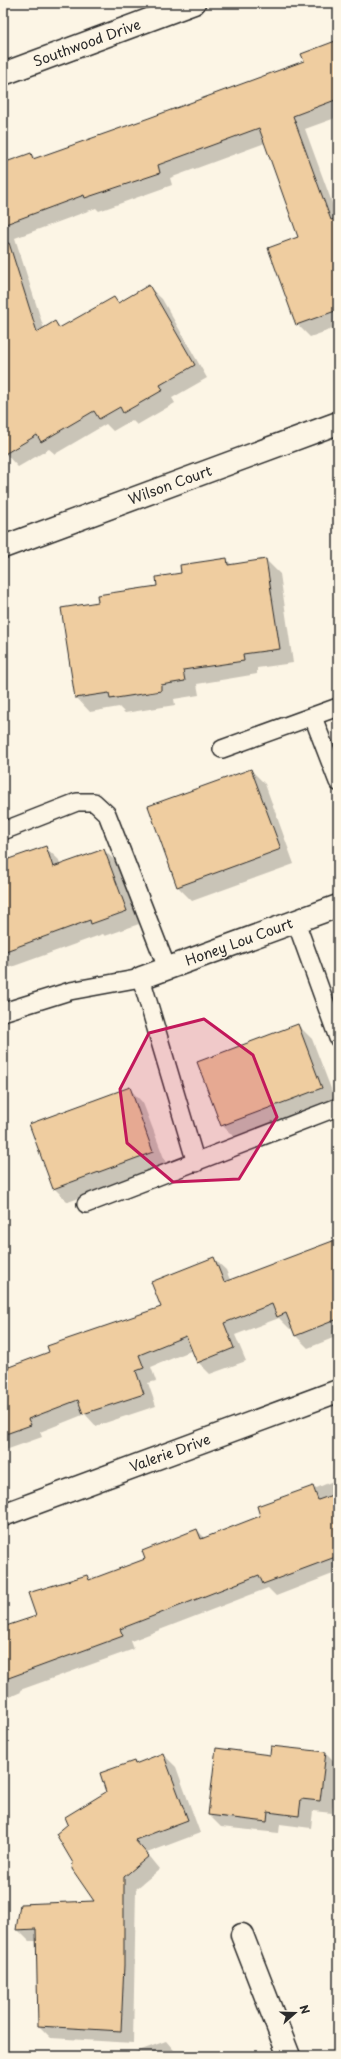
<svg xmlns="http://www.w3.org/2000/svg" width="341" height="2059" viewBox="0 0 341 2059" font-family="'Playpen Sans',sans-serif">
  <rect width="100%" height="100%" fill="#fcf5e5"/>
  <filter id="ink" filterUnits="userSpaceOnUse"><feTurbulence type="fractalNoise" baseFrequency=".025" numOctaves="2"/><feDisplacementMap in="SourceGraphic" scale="8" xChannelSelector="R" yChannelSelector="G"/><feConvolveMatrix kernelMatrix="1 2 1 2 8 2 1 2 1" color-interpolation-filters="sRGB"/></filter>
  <g filter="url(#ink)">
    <!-- shadow -->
    <path fill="#0003" d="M338 41V117L305 129 338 219V327L310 337 297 324 300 237 265 143 170 178 172 185 99 211 96 208 15 238 44 329 55 322 61 328 114 298 120 304 149 287 162 299 207 378 172 398 175 403 137 425 132 420 113 431 106 424 55 454 49 449 18 467 3 451V164L31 154 36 159 150 119 305 61Z
      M226 559 232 565 266 560 280 574 293 663 257 668V674L197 684 199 695 174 699 175 705 125 713 119 707 90 712 76 697 99 603 159 587 182 574Z
      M251 770 265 784 294 864 192 901 178 887Z
      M45 847 59 860 60 866 104 850 117 863 139 924 105 936 103 934 3 970V862Z
      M298 1025 312 1039 336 1102 236 1139 222 1125Z
      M129 1088 143 1103 167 1166 68 1202 54 1188Z
      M338 1242V1336L308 1348 295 1335 293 1328 290 1329 279 1318 235 1335 246 1361 210 1374 198 1362 193 1350 151 1367 156 1381 148 1383 156 1406 96 1426 85 1414 40 1432 42 1437 3 1451V1370L163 1308 213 1258 226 1270 230 1280Z
      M338 1479V1572L276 1596 268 1588 131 1641 134 1649 20 1690 21 1692 3 1700V1628L38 1617 86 1576 91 1580 146 1559 197 1530 206 1539 261 1516 312 1487 314 1489Z
      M326 1753 338 1765 332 1813 313 1811 311 1828 280 1824 279 1833 221 1827 209 1815 271 1756Z
      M163 1754 176 1767 200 1833 147 1853 160 1869 136 1889 133 2043 51 2038 39 2026 37 1941H29L17 1929 96 1902 108 1793 134 1762 136 1764Z
      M166 2041 179 2056H125Z"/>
    <!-- building -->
    <path fill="#efcda0" stroke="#2b2b2b" d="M338 40V99L293 116 331 220 338 218V310L296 325 268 248 298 237 259 128 158 165 160 173 85 198 84 195 3 225V163L31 153 33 159 149 118 304 61 301 54Z
      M9 243 37 332 55 321 59 328 114 297 118 303 149 285 195 365 160 385 163 390 123 413 120 407 99 419 94 411 41 442 37 435 3 455V244Z
      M227 558 228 565 266 559 280 649 243 654 244 661 183 670 185 681 161 685V691L110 699 109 693 75 698 61 608 98 602 97 595 157 586 156 577 181 573 180 565Z
      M251 769 281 849 177 887 148 806Z
      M46 846 53 867 104 849 127 911 91 924 90 920 3 952V861Z
      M298 1024 322 1088 221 1126 197 1062Z
      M130 1087 153 1152 53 1189 29 1124Z
      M338 1239V1319L295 1336 286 1313 277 1317 272 1304 224 1323 234 1348 197 1363 186 1336 139 1355 144 1368 136 1371 144 1394 83 1414 78 1400 28 1419 31 1425 3 1435V1358H6L9 1367 49 1352 47 1346 161 1307 151 1282 214 1257 224 1282Z
      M313 1486 318 1500 338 1493V1556L263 1584 259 1575 120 1629 123 1636 3 1680V1627L36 1616 28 1593 87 1575 89 1580 145 1559 142 1551 197 1529 201 1539 260 1516 257 1506Z
      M271 1746 326 1752 320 1801 301 1799 299 1816 268 1812 267 1822 208 1815 216 1748 270 1755Z
      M163 1753 188 1820 135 1840 149 1856 124 1877V1965L121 2031 38 2026 36 1929 16 1930 20 1904 94 1901 72 1869 73 1863 56 1834 68 1824 65 1817 106 1792 100 1773 134 1761 135 1764Z"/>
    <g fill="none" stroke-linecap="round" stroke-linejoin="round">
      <!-- lane casing -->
      <g stroke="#2b2b2b" stroke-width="20">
        <path id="lane" d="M313 717 338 782
          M222 749 338 707
          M3 831 77 802H94L107 814 167 968
          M296 922 338 1038
          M3 1012 70 991 141 978 196 1163
          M86 1204 338 1107"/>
      </g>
      <!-- street casing -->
      <g stroke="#2b2b2b" stroke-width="25">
        <path id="street" d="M3 74 194 3
          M3 547 338 423
          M141 978 338 906
          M3 1515 338 1391
          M242 1935 289 2056"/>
      </g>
      <!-- lane -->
      <use href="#lane" stroke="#fcf5e5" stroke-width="17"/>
      <!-- street -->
      <use href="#street" stroke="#fcf5e5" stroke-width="22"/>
    </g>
  </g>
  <!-- marked area -->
  <path fill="#c2185b" fill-opacity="0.2" stroke="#c2185b" stroke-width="3" stroke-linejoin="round" d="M204 1019 253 1055 277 1117 239 1179 173 1182 127 1143 120 1089 149 1033Z"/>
  <g text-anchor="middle" stroke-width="3" stroke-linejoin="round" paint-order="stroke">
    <!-- street labels -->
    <g font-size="14" fill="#2b2b2b" stroke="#fcf5e5">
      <text transform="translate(87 43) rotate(-20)" y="5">Southwood Drive</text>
      <text transform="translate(170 485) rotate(-20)" y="5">Wilson Court</text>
      <text transform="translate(239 942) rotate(-20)" y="5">Honey Lou Court</text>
      <text transform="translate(170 1453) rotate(-20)" y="5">Valerie Drive</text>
    </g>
  </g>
  <!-- margin -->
  <rect width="341" height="2059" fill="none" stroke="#fcf5e5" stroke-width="16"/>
  <rect x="8" y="8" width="325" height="2043" fill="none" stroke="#2b2b2b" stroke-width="1.5" filter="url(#ink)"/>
  <!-- north arrow -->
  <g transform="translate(295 2013) rotate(70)" stroke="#fcf5e5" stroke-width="3" paint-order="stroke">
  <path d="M0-3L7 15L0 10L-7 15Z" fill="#2b2b2b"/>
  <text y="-6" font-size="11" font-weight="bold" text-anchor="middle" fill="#2b2b2b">N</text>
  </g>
</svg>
